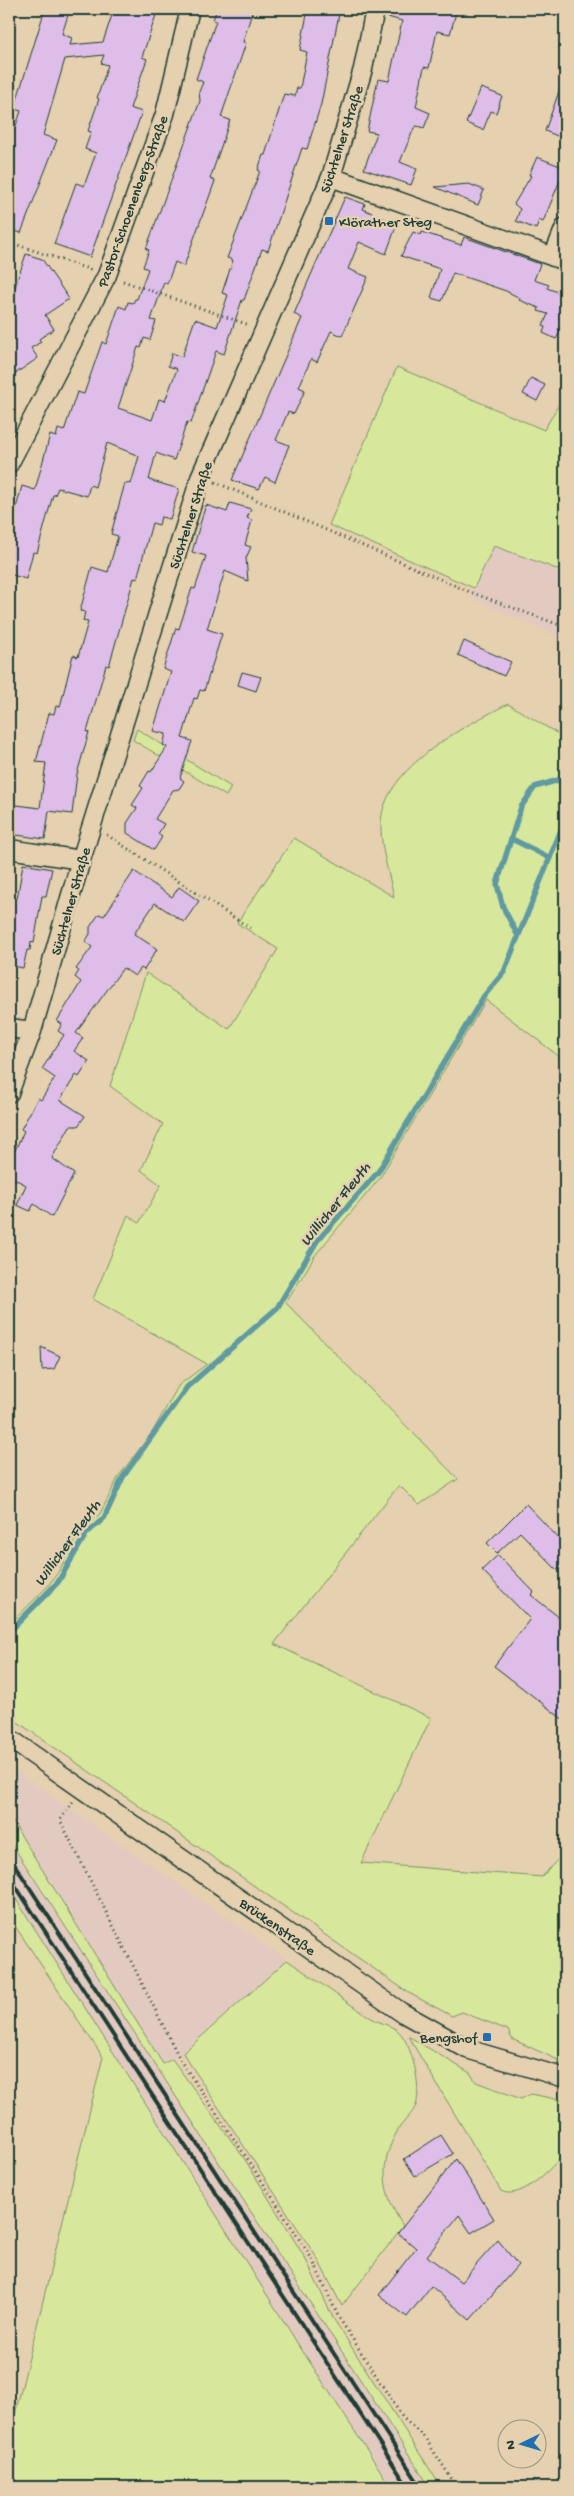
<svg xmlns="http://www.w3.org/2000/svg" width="574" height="2496" viewBox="0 0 574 2496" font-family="'Gochi Hand',sans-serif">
  <rect width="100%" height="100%" fill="#e5d0af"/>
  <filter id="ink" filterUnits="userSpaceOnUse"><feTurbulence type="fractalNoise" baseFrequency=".02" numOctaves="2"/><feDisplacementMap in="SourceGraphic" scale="10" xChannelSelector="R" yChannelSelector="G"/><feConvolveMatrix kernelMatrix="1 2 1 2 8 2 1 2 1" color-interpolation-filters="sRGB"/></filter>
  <g filter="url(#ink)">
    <!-- built -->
    <path fill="#e3cac0" d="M494 546 565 572V640L469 597Z
      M9 1766 287 1960 183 2053 164 2065 9 1816Z
      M9 1840 324 2326 430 2487H391L300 2347 9 1888Z"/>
    <!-- green -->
    <path fill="#d7e79b" stroke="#7b9268" d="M397 367 544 430 565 394V572L494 546 474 588 329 525Z
      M508 704 565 738V1061L486 1000 379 1179 316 1254 286 1303 458 1479 419 1505 399 1485 274 1644 431 1718 361 1863 542 1877 565 1851V2066L558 2064V2060L512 2039 508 2030 462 2012 452 2016 409 1993 9 1716V1625L48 1586 59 1571 81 1529 100 1514 119 1476 153 1431 179 1385 207 1364 93 1299 128 1215 139 1223 161 1185 141 1170 163 1124 110 1086 146 973 229 1029 278 949 237 923 294 838 394 897C389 873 380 848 381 822 385 767 464 726 508 704Z
      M137 729 231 787 226 796 133 740Z
      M9 1816 163 2064 172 2059 244 2158 305 2258 333 2318 441 2487H430L9 1840Z
      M9 1888 300 2347 391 2487H9V2439L103 2057 9 1917Z
      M287 1960C316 1979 343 2001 373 2019 380 2023 390 2025 397 2030 412 2042 422 2088 416 2105 413 2114 403 2121 398 2130 378 2164 382 2193 403 2226L342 2306 317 2258 183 2053Z
      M408 2036 470 2073 476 2082 521 2099 531 2094 565 2101V2153C552 2167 521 2202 501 2191Z"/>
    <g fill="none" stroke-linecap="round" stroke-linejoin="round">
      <!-- stream -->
      <path stroke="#5f99a1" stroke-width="5.5" d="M512 839 550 858
        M518 936 503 907 497 884 521 807 535 787 565 778
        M9 1632 58 1582 86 1534 104 1518 123 1477 187 1387 277 1308 317 1241 378 1172 484 996 504 972 565 820"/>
    </g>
    <!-- building -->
    <path fill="#debde9" stroke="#1f3d34" d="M45 9H70L62 34 72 38 70 45 103 42 114 9H158L142 57 147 59 130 108 142 112 90 257 54 244 76 183 84 186 96 153 85 149 91 132 88 131 99 99 97 98 108 65 101 63 104 55 65 59 43 135 57 140 21 233 9 229V146L21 111 14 109Z
      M217 9H253L243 42 246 43 221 117 230 120 210 179 215 181 184 266 175 262 167 284 164 282 151 320 156 321 150 340 144 338 141 348 138 347 118 408 152 420 159 399 165 401 177 369 168 366 172 353 182 357 195 319 217 327 228 295 222 293 233 260 227 258 260 171 258 170 263 155H265L284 94 295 96 297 88H300L307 52 300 50 308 9H340L321 104 307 149 302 148 268 251 262 249 244 300H242L224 354 216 351 191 423 187 422 174 460 156 453 149 480 179 489 170 519 161 517 159 525 152 523 137 579 134 578 109 666 106 665 87 732H89L77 774 72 814 49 811 45 839 9 834V804L40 808 46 763 36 762 49 713 54 714 56 706 60 707 73 655 78 657 88 622 83 621 85 612 80 611 92 567 108 572 118 536 111 534 125 483 131 484 139 456 107 443 95 487 90 485 87 496 58 488 55 495H53L37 553 33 552 26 579 9 574V534L22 486 35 490 50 435 56 437 58 429 64 431 77 392 84 394 102 342 106 344 119 306 126 309 128 302 133 303 135 299H137L148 269 143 267 149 250 146 249 200 101 199 92 203 82 196 79 216 21 213 20Z
      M385 9H457L450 34 437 31 429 68 424 67 416 107 430 113 424 128 417 126 414 128 400 162 417 169 411 185 364 169 377 133 367 131 378 79 389 81 402 21 384 16Z
      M563 80H565V139L545 131Z
      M481 88 502 96 496 113 491 111 483 130 466 123Z
      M537 157 565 168 543 222 539 220 536 229 516 221 520 209 514 204 531 176 529 175Z
      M469 184 484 190 478 205 435 187Z
      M345 197 365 204 363 209 397 224 386 254 359 242 348 269 368 277 342 336 331 331 317 362 311 359 299 387 305 390 301 399 294 414 288 412 276 440 289 445 275 482 265 477 259 489 232 480 302 318 294 314Z
      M413 232 421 235 422 232 461 245 464 237 540 264 534 280 549 285 547 288 565 295V321L559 334 556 339 543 333 545 327 543 326 548 314 538 311 539 308 519 300 520 298 506 291 453 273 442 301 431 298 440 269 401 256Z
      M26 254 42 259 69 299 45 315 54 329 39 339 41 342 31 348 38 358 9 378V305Z
      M531 378 545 385 537 401 523 394Z
      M230 503 251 509 247 518 252 520 245 545 251 547 246 558 248 581 225 571 207 629 222 634 204 691 200 690 197 699 194 698 182 738 192 741 180 778 184 781 179 789 173 790 155 819 164 824 158 834 162 837 154 850 127 833V823L137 808 132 805 143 788 140 786 149 771 151 772 167 747 163 745 166 734 153 731 171 672 163 669 176 628 179 629 192 588 195 589 206 556 192 552 203 514 206 505 227 512Z
      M464 641 511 662 504 676 458 655Z
      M242 672 261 677 256 691 238 685Z
      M23 864 52 869 46 896H42L34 943 31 942 30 950H27L23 968 9 965V914L12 898 17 899Z
      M134 871 172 897 179 887 199 901 184 922 155 903 134 934 157 949 144 970 141 968 135 976 123 968 76 1033 83 1038 74 1051 89 1061 79 1077 76 1075 60 1100 85 1116 78 1126H70L52 1158 74 1174 52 1217 34 1204 30 1211 17 1205 26 1185 9 1176V1163L24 1131 21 1129 38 1098 41 1100 55 1078 42 1069 64 1035 58 1031 62 1024 57 1021 81 982 75 977 79 971 76 969 92 947 85 942 90 934V927L99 914 104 916Z
      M41 1347 60 1356 54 1369 42 1370Z
      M526 1504 565 1545V1562L557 1570 520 1532 497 1553 487 1543Z
      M498 1555 534 1592 531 1595 565 1622V1721L494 1666 530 1619 482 1570Z
      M441 2135 453 2154 415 2176 404 2159Z
      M456 2159 494 2219 471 2233 459 2215 427 2256 461 2282 498 2240 518 2265 470 2320 431 2286 407 2317 379 2295 416 2248 398 2233Z"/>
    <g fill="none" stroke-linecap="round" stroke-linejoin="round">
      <!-- street casing -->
      <g stroke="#1f3d34" stroke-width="21">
        <path id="street" d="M331 177 565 261
          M553 257 565 227
          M9 464 107 275 165 114 190 9
          M9 849 81 860
          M9 1028 32 1031
          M9 1093 32 1031 81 860 201 475 331 177 363 69 375 9
          M9 1738 401 2012 467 2049 565 2078"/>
      </g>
      <!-- path -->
      <path stroke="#1f3d34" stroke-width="3" stroke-dasharray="1 4" stroke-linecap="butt" d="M9 242 91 270
        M123 281 249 325
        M215 482 470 592 565 627
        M107 835 250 928
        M73 1802 60 1820 182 2063 247 2158 312 2259 338 2316 403 2418 425 2438 457 2487"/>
      <!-- street -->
      <use href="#street" stroke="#e5d0af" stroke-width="18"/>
      <!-- rail -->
      <path stroke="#1f3d34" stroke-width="4" d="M9 1856 421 2487
        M9 1876 408 2487"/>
    </g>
  </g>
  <!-- markers -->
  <g fill="#1f6fb2" stroke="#e5d0af" stroke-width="2">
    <rect x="324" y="216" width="10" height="10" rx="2.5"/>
    <rect x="482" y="2032" width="10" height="10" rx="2.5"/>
  </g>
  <g text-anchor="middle" stroke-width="5" stroke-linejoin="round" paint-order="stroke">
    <!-- street labels -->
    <g font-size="15" fill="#1f3d34" stroke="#e5d0af">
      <text transform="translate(341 139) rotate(-72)" y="5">Süchtelner Straße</text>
      <text transform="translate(132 201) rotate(-70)" y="5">Pastor-Schoenenberg-Straße</text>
      <text transform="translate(190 515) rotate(-72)" y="5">Süchtelner Straße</text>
      <text transform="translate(70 901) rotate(-74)" y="5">Süchtelner Straße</text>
      <text transform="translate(278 1926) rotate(35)" y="5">Brückenstraße</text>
    </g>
    <!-- poi labels -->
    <g font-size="15" fill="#1f3d34" stroke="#e5d0af" text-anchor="start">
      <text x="339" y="226">Klörather Steg</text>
      <text x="477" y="2042" text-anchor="end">Bengshof</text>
    </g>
    <!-- water labels -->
    <g font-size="16" font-style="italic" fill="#24453d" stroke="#e5d0af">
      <text transform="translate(334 1203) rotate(-51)" y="6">Willicher Fleuth</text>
      <text transform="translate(66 1542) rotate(-54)" y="6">Willicher Fleuth</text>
    </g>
  </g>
  <!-- margin -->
  <rect width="574" height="2496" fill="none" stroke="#e5d0af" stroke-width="30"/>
  <rect x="15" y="15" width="544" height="2466" fill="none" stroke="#1f3d34" stroke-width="2" filter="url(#ink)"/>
  <!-- north arrow -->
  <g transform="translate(522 2444) rotate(265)"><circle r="24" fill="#e5d0af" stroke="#96957e"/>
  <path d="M0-4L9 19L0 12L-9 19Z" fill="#1f6fb2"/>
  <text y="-8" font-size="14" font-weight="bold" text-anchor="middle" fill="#1f3d34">N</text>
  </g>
</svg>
